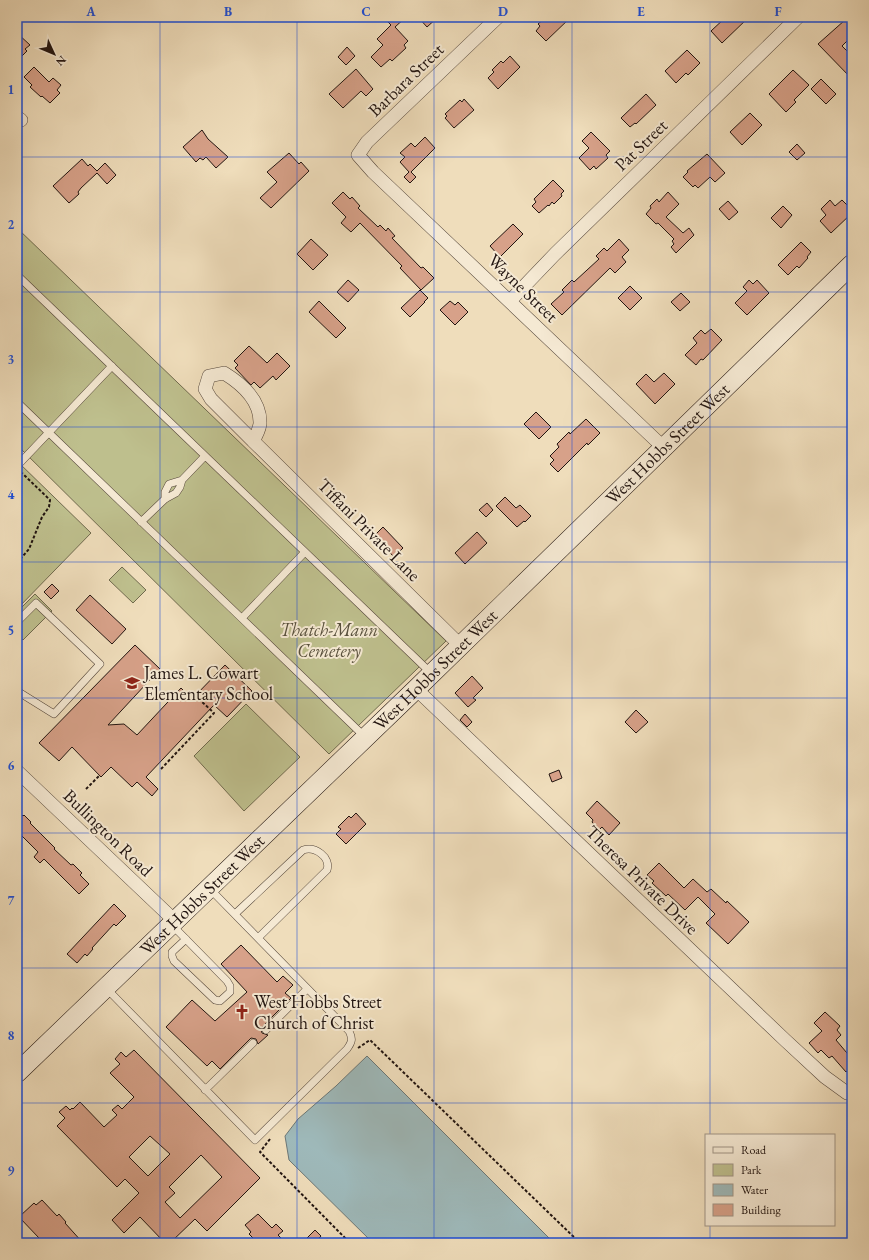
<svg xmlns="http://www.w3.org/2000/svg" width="869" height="1260" viewBox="0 0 869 1260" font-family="'EB Garamond',serif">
  <rect width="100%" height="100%" fill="#efddbb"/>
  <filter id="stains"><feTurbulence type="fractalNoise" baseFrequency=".005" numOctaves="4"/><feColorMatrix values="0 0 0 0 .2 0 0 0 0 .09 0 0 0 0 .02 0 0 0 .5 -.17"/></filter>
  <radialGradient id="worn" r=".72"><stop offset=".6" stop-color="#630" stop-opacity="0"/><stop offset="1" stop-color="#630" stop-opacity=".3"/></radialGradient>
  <!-- green -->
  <path fill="#bebf8d" stroke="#706a4e" d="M17 228 446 641 329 754 17 445Z
    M17 461 91 533 17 609Z
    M122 567 146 590 133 603 109 580Z
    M35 594 52 611 23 640 17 635V612Z
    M246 704 300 757 244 811 194 756Z"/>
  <!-- water -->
  <path fill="#9eb9ba" stroke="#6c7776" d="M367 1056 554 1243H373L289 1160 285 1136 298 1119 336 1086Z"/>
  <!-- building -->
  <path fill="#d7a189" stroke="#211410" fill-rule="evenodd" d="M383 17H406L395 27 408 41 404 45 406 48 392 61 390 59 381 67 371 57 383 45 377 39 391 25Z
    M418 17H438L427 27Z
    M546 17H571L546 41 536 31 540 26 538 24Z
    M726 17H749L722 43 711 31Z
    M845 20 852 27V36L842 46 852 56V79L818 44Z
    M17 33 30 45 25 49 27 51 17 61Z
    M347 47 355 56 346 65 338 57Z
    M687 50 700 63 688 75 686 73 676 83 665 71Z
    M510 56 520 67 498 89 488 78 494 72 492 70 501 61 503 63Z
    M34 67 49 82 53 78 61 85 57 90 60 93 50 103 42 96 41 97 30 87 32 85 24 77Z
    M356 69 373 89 366 96 361 91 343 108 329 94Z
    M793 70 809 85 794 100 796 102 786 112 769 94Z
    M821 79 836 94 826 104 811 89Z
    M646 94 656 105 636 124 635 123 630 127 621 118Z
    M464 99 474 110 454 128 445 118 447 116 445 114 460 100 462 102Z
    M750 113 762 125 742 145 730 132Z
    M202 130 208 139 228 157 216 168 206 157 203 160 200 158 196 162 183 147Z
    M591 132 610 151 606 155 608 158 596 169 594 166 590 170 579 158 589 148 582 141Z
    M425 137 435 148 411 172 416 177 410 183 404 177 409 172 400 162 405 157 400 153 411 143 415 147Z
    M797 144 805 153 797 160 789 152Z
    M289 153 299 164 301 162 309 171 271 208 260 198 277 182 267 172Z
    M707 154 725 173 715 182 710 177 698 188 695 185 693 187 683 177 688 172 687 171Z
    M82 159 88 166 90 164 97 171 105 163 116 175 107 184 97 173 81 188 78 192 79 194 69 203 53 186Z
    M553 180 564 191 561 194 562 196 554 204 552 202 549 206 548 205 539 213 532 206 536 202 534 199Z
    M343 192 350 199 352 197 360 206 358 208 378 227 380 225 386 231 388 228 395 236 392 238 421 268 423 267 434 278 421 290 400 268 402 266 360 223 351 232 341 223 346 217 332 203Z
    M668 192 679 204 666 217 683 233 689 228 694 235 676 253 671 247 674 244 672 241 674 239 658 223 656 224 646 214 651 208 650 206 657 199 659 202Z
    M830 200 835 206 842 200 852 210V213L831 233 820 221 826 215 821 209Z
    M728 201 738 212 729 220 719 209Z
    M783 206 792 215 781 228 771 218Z
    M513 224 523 234 500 257 490 246Z
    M311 239 328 255 313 270 297 254Z
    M619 239 629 250 622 257 626 262 615 273 610 268 562 315 551 304 564 292 562 290 572 280 574 282 599 259 596 256 604 248 607 251Z
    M801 242 811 252 807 257 808 258 799 268 797 266 788 275 778 265Z
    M348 280 359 290 348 302 337 292Z
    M749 280 753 284 757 280 769 293 747 315 735 303 747 291 743 287Z
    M630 286 642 298 630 310 618 298Z
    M420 290 428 298 424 302H425L410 317 401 308Z
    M681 293 690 302 680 311 671 302Z
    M319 301 346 328 336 338 309 312Z
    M450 301 455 305 458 302 468 312 455 325 440 310Z
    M711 329 722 340 703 360 701 359 696 365 685 355 697 343 693 338 701 330 705 334Z
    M249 346 267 363 277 353 290 366 276 380 273 376 260 388 254 382 251 385 235 368 238 365 234 361Z
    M664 373 675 384 655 404 636 384 646 374 654 382Z
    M536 412 551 427 539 439 524 424Z
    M586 419 600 433 588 445 587 443 558 472 550 464 554 460 550 456 559 447 557 444 569 432 570 434Z
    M505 497 516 508 520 505 531 516 525 522 524 521 517 527 496 506Z
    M487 503 493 510 486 517 479 510Z
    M383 527 403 548 394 557 374 536Z
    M477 532 487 543 465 564 455 553Z
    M52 584 59 591 51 599 44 592Z
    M90 595 126 629 112 644 76 610Z
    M135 645 160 669 108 725 124 724 137 735 181 688 192 699 225 665 252 691 227 717 214 705 146 777 158 789 152 796 137 782 132 787 111 767 101 777 72 747 59 761 39 743Z
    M472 676 483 688 473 698 476 700 468 707 455 693Z
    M636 710 648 722 636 733 625 722Z
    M465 714 472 722 467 727 460 720Z
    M559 770 562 778 552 782 549 774Z
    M597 801 620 823 609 835 602 827 599 830 592 822 593 820 586 813Z
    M17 811 23 816 24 815 31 822 30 823 55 848 54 849 71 865 73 864 82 873 80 875 89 884 79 894 44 859 40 863 34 857 38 852 17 831Z
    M356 813 366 824 346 844 336 834 341 829 338 827 349 816 351 818Z
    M659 863 684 888 693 879 707 892 711 889 726 903 727 901 749 922 728 944 706 923 715 914 698 897 685 910 668 894 666 896 652 883 654 881 647 875Z
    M114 904 126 916 116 926 114 924 92 948 93 949 87 956 85 954 77 963 67 954Z
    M241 945 277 982 283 976 293 985 285 993 291 998 262 1027 261 1029 262 1033 268 1035 258 1044 256 1039 251 1038 220 1069 212 1061 207 1066 166 1027 192 1000 215 1021 247 992 221 964Z
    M825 1012 840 1026 837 1030 841 1035 836 1040 852 1059V1067L846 1072 832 1056 829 1058 821 1050 818 1053 809 1043 822 1031 814 1023Z
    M134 1050 260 1178 207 1231 195 1219 170 1243H165L140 1217 124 1233 112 1220 139 1193 125 1179 117 1187 57 1126 65 1118 59 1112 66 1106 70 1110 72 1108 73 1109 80 1102 104 1127 117 1115 112 1110 118 1105 122 1109 134 1097 110 1073 120 1064 115 1059 121 1052 126 1057ZM150 1136 170 1154 148 1176 129 1157ZM201 1155 222 1177 180 1218 165 1202 175 1193 169 1187Z
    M42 1200 57 1216 59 1214 66 1222 65 1223 83 1243H33L39 1238 19 1217 34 1203 36 1205Z
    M258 1214 272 1228 276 1224 283 1231 278 1235 286 1243H258L249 1234 251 1232 245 1225Z
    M315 1230 321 1236 315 1243H302Z"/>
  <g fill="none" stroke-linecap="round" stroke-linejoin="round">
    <!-- lane casing -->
    <g stroke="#54463b" stroke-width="8">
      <path id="lane" d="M17 275 431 673
        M17 402 365 737
        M17 466 112 366
        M165 499V492L169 484 182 480
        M141 522 165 499 176 493 180 487 182 480 205 456
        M242 618 305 552
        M17 622 36 603 100 664 54 714 17 691
        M235 914 303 850C315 846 331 857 327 870L258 938
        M172 925 227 981 230 986V992L220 1001 215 1000 174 961 172 956V952L186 939
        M106 988 255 1140 347 1049C352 1042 353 1039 349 1031L210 889
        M266 1030 307 989
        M205 1090 253 1043"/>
    </g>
    <!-- street casing -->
    <g stroke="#54463b" stroke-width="14">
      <path id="street" d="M498 17 367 142 358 155 373 172 663 447
        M17 117 21 120
        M510 301 555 254 798 17
        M224 373C242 384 261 401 260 424 259 430 256 436 253 441L211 399 205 389 209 376Z
        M253 441 460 645
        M416 689 785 1040 825 1077 847 1093
        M17 771 175 921"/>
    </g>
    <!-- secondary casing -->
    <g stroke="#211410" stroke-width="20">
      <g id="secondary">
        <path id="s1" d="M17 1073 416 689 852 264"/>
      </g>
    </g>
    <!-- path -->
    <path stroke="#211410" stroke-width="2" stroke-dasharray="3 2" stroke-linecap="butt" d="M17 563 29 549 42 517 49 507 50 500 22 473
      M161 769 214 713 200 700
      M86 789 99 776
      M358 1048 370 1040 580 1243
      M270 1139 260 1152 350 1243"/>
    <!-- lane -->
    <use href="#lane" stroke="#f5e9d3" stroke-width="7"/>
    <!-- street -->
    <use href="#street" stroke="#f5e9d3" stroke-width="13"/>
    <!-- secondary -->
    <use href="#secondary" stroke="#f5e9d3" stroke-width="19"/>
  </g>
  <!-- grid -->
  <path fill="none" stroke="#1d4ed8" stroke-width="1" stroke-opacity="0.55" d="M160 17V1243M297 17V1243M434 17V1243M572 17V1243M710 17V1135M17 157H852M17 292H852M17 427H852M17 562H852M17 698H852M17 833H852M17 968H852M17 1103H852M710 1225V1243"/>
  <!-- icons -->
  <defs>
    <g id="school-bare" transform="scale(1.2)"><path d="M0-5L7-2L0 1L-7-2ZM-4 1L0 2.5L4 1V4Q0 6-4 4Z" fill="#8f2418" stroke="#f5e9d3" stroke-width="2.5" paint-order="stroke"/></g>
    <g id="church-bare" transform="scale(1.2)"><path d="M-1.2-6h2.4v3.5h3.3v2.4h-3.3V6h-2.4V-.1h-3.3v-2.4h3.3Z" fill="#8f2418" stroke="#f5e9d3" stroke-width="2.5" paint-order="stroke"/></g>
  </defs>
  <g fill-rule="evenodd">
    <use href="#school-bare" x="132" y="683"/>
    <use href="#church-bare" x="242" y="1012"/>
  </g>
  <g text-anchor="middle" stroke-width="4" stroke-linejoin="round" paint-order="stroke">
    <!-- street labels -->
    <g font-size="18" fill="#211410" stroke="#f5e9d3">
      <text transform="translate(406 80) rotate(-44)" y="6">Barbara Street</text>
      <text transform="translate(641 145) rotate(-44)" y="6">Pat Street</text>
      <text transform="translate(523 288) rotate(44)" y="6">Wayne Street</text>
      <text dy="6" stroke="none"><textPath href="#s1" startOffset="905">West Hobbs Street West</textPath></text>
      <text transform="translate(369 530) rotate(45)" y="6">Tiffani Private Lane</text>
      <text dy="6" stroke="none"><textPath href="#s1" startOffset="581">West Hobbs Street West</textPath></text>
      <text transform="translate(108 833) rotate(44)" y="6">Bullington Road</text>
      <text transform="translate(642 880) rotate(44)" y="6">Theresa Private Drive</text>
      <text dy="6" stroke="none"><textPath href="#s1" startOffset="257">West Hobbs Street West</textPath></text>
    </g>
    <!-- park labels -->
    <g font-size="18" font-style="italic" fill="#58503c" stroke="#f5e9d3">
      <text x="329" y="636">Thatch-Mann<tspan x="329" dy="21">Cemetery</tspan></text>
    </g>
    <!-- poi labels -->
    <g font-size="18" fill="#211410" stroke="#f5e9d3" text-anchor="start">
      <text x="144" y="679">James L. Cowart<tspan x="144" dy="21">Elementary School</tspan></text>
      <text x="254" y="1008">West Hobbs Street<tspan x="254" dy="21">Church of Christ</tspan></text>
    </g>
  </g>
  <!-- margin -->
  <rect width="869" height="1260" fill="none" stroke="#efddbb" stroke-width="44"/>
  <!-- legend -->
  <rect x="705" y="1134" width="130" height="92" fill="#f5e9d3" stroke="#a09485"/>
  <rect x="713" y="1147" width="20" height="6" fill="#f5e9d3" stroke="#a09485"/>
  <text x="741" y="1154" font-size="12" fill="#211410">Road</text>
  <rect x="713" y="1164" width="20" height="12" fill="#bebf8d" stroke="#a09485"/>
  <text x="741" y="1174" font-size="12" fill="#211410">Park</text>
  <rect x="713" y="1184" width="20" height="12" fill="#9eb9ba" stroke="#a09485"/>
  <text x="741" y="1194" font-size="12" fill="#211410">Water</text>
  <rect x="713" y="1204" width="20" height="12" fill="#d7a189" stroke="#a09485"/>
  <text x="741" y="1214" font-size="12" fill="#211410">Building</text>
  <!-- north arrow -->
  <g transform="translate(54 54) rotate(134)" stroke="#f5e9d3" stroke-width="3" paint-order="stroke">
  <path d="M0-3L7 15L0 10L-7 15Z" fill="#211410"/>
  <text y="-6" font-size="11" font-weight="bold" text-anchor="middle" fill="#211410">N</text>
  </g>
  <rect x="22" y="22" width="825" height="1216" fill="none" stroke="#1d4ed8" stroke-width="1.5"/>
  <g font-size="13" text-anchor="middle" font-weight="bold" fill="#1d4ed8">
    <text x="91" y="16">A</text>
    <text x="228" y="16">B</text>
    <text x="366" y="16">C</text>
    <text x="503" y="16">D</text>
    <text x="641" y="16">E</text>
    <text x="778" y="16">F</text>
    <text x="11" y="94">1</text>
    <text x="11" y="229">2</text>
    <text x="11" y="364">3</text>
    <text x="11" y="499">4</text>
    <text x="11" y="635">5</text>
    <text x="11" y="770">6</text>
    <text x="11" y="905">7</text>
    <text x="11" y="1040">8</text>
    <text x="11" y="1175">9</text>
  </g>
  <rect width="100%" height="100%" filter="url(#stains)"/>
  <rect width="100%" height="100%" fill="url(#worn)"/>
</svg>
